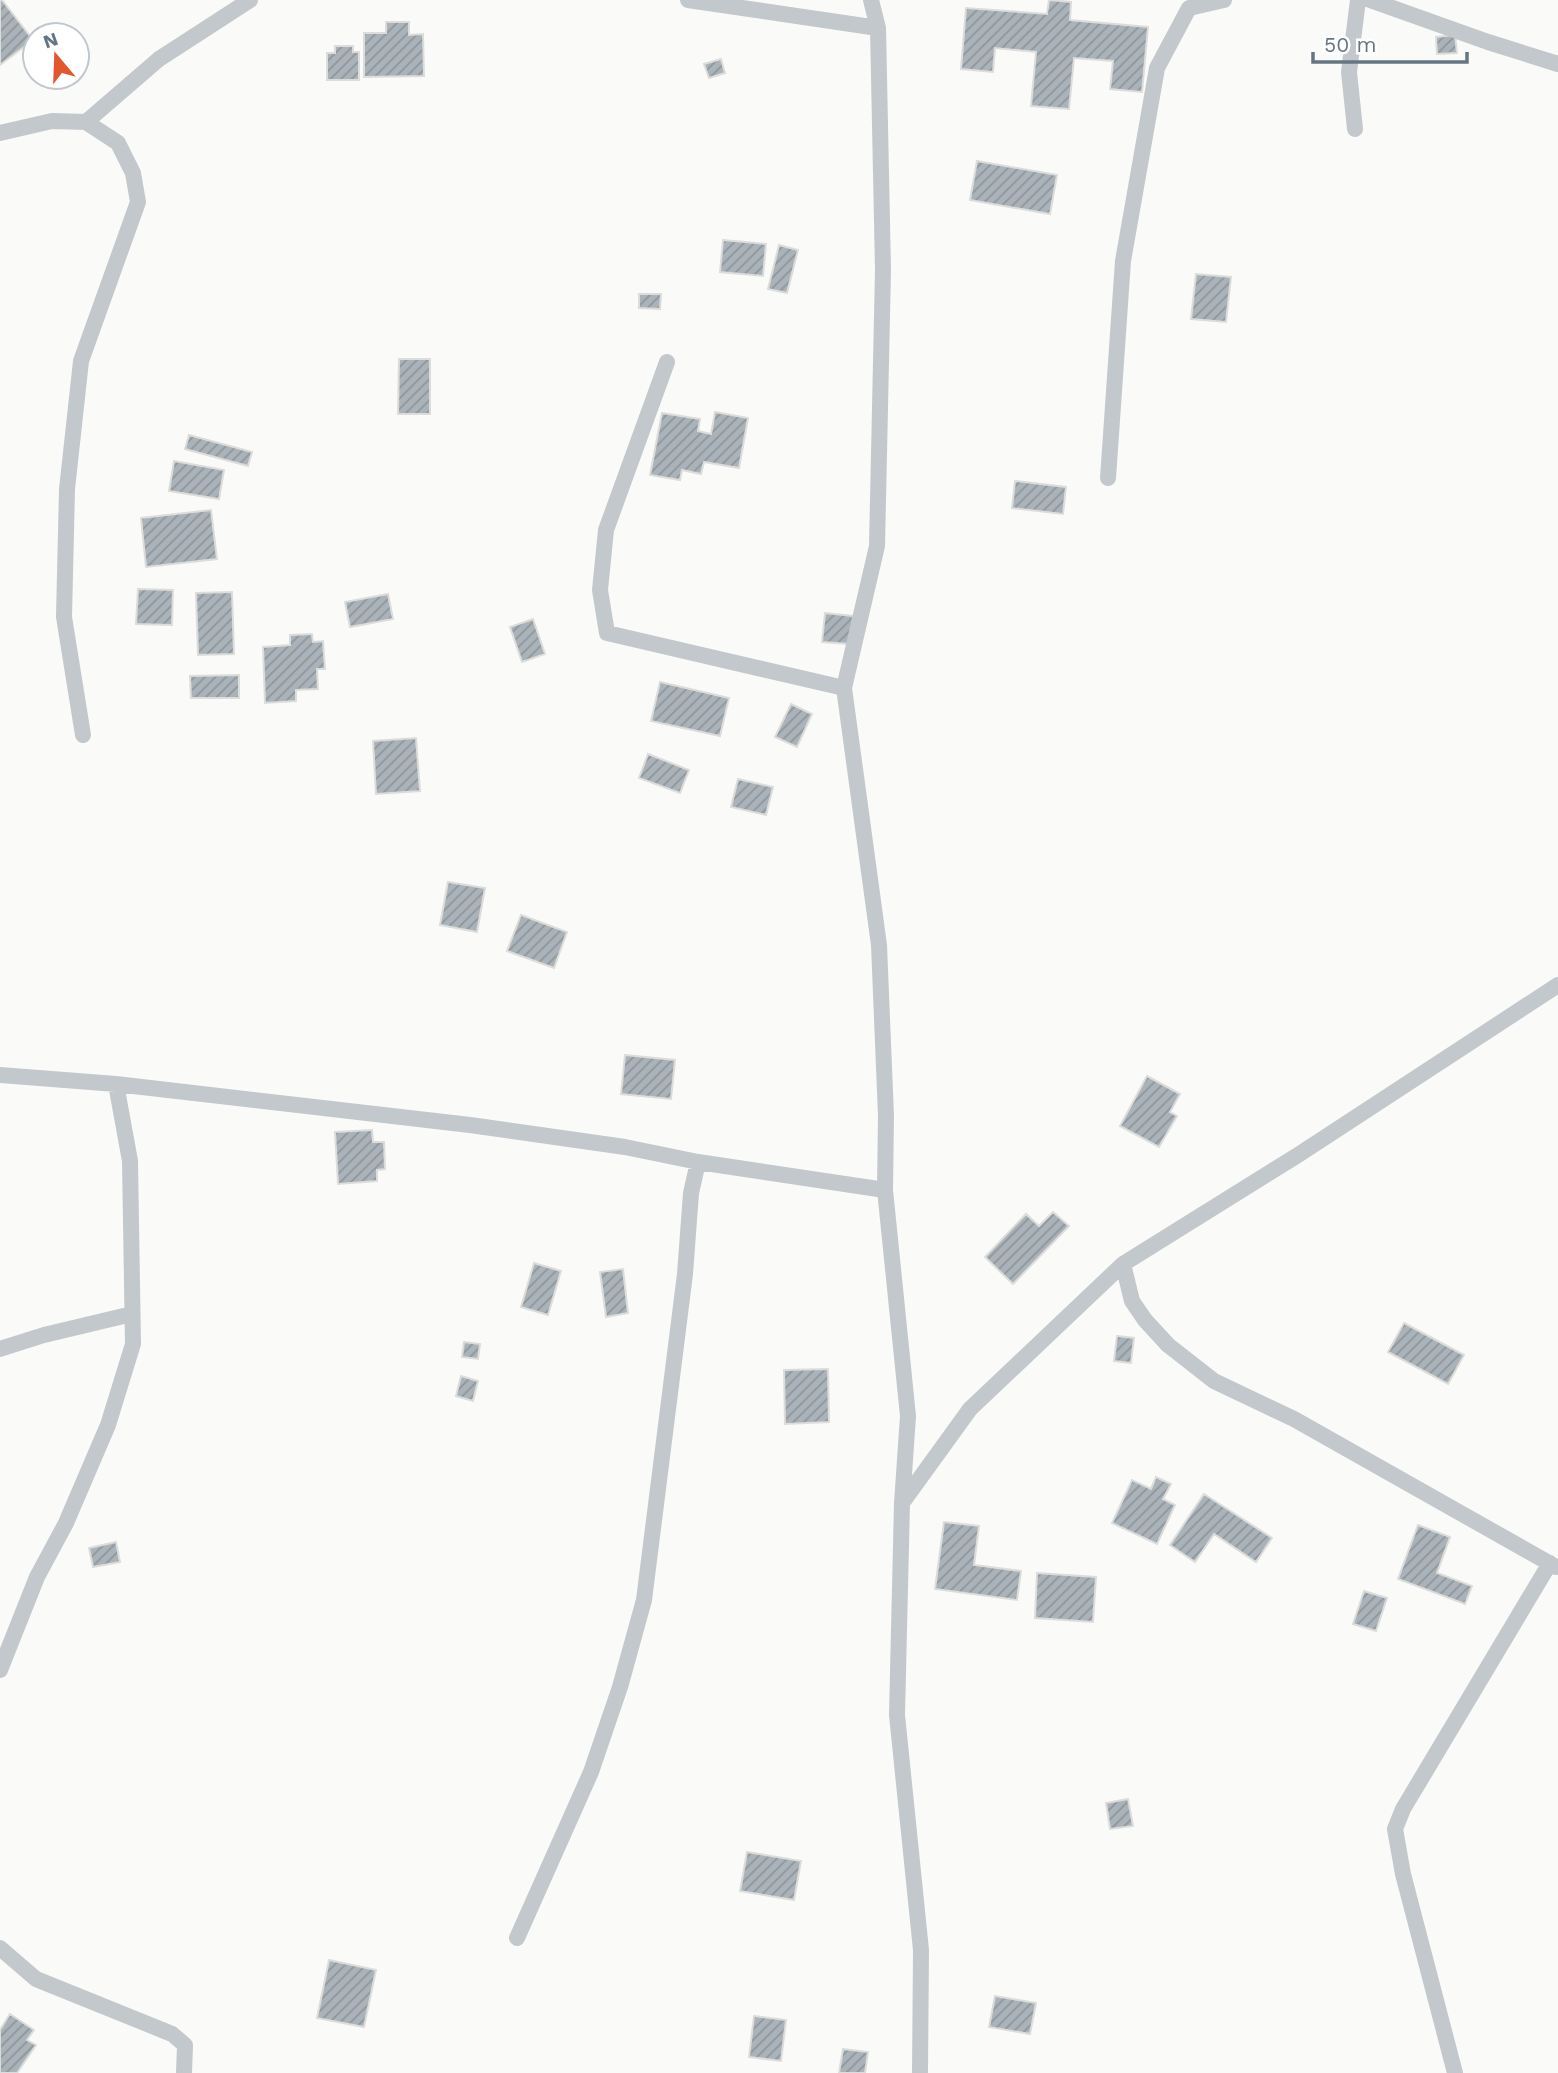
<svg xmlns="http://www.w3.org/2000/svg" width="1558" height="2073" viewBox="0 0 1558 2073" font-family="'Work Sans',sans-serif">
  <defs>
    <pattern id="building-hatch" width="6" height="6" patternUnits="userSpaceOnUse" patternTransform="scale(1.75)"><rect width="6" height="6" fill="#aab3b9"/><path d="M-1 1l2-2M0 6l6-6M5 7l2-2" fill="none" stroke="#8e969c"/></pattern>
  </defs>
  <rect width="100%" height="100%" fill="#fafaf8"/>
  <!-- building -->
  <path fill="url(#building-hatch)" stroke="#dcdcda" stroke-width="2" d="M2 0 33 40 0 65V1Z
    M1049 0 1071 2 1070 20 1148 27 1142 92 1110 89 1113 61 1074 58 1069 109 1031 106 1036 52 995 48 993 72 961 69 966 8 1047 14Z
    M386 22H409V35L423 34 424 76 364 77V33H386Z
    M1455 35 1457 53 1437 54 1436 37Z
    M335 46H353V52H359V80H327V53H335Z
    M721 59 725 73 709 78 704 64Z
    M977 161 1057 175 1050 214 970 200Z
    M723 240 766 244 763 276 720 272Z
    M779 245 798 250 787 293 768 289Z
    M1196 274 1231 277 1226 322 1191 319Z
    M639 294H661L660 309 639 308Z
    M399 359H430V414H398Z
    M715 412 748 418 739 468 704 462 701 474 682 470 680 480 650 475 662 413 700 419 698 431 711 434Z
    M189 435 252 452 248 466 185 449Z
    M174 461 224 470 219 499 169 491Z
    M1015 481 1066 487 1063 514 1012 508Z
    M211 510 217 559 146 567 141 518Z
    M138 589 173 590 172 625 136 624Z
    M232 592 234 654 198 655 196 593Z
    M388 594 393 619 350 627 345 602Z
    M825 613 853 616 851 644 822 642Z
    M533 619 545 654 522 662 510 627Z
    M312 634 313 642 323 641 325 669H317L318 689 296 690V701L265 703 263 647 290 645V635Z
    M239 675V698H191L190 676Z
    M660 682 729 698 720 736 651 721Z
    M791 704 812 714 797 747 775 737Z
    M416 738 420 791 376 794 373 741Z
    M648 754 689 770 680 793 639 778Z
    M738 779 773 787 766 815 731 807Z
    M448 882 485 888 477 932 440 925Z
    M521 915 567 932 554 968 507 951Z
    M625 1055 675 1060 671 1099 621 1094Z
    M1147 1076 1180 1094 1170 1112 1177 1116 1159 1147 1120 1126Z
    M372 1130 373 1142H384L385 1169 377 1170V1181L338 1184 335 1132Z
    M1053 1212 1069 1226 1013 1284 985 1257 1026 1214 1039 1226Z
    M534 1263 561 1271 548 1315 521 1307Z
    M623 1269 628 1313 606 1317 600 1272Z
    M1404 1323 1464 1355 1448 1384 1388 1352Z
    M1117 1336 1134 1338 1131 1363 1114 1361Z
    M464 1342 480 1344 478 1359 462 1357Z
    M828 1369 829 1422 785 1424 784 1370Z
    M461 1376 478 1381 473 1401 456 1396Z
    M1156 1477 1171 1484 1163 1499 1175 1505 1157 1544 1112 1523 1132 1480 1151 1489Z
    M1204 1494 1272 1538 1256 1562 1214 1534 1195 1562 1170 1545Z
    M944 1522 979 1526 974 1565 1021 1571 1017 1600 935 1589Z
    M1418 1525 1450 1537 1437 1573 1472 1586 1465 1604 1398 1579Z
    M116 1542 120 1562 93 1567 89 1548Z
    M1037 1573 1096 1577 1093 1622 1035 1618Z
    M1364 1591 1387 1598 1376 1631 1353 1624Z
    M1128 1799 1133 1826 1110 1829 1106 1803Z
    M747 1852 801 1861 794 1900 740 1891Z
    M329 1960 376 1970 364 2027 317 2018Z
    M995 1996 1036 2003 1030 2034 989 2027Z
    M10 2014 34 2030 27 2040 36 2045 17 2073H0V2030Z
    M754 2016 786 2020 781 2061 749 2057Z
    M843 2049 868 2052 865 2073H839Z"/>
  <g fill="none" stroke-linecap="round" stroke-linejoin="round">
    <!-- street -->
    <path stroke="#c3c8cc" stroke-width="16" d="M688 0 878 28
      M871 0 878 28 883 270 877 546 844 688 879 945 886 1116 885 1190 908 1416 902 1503 897 1715 921 1950 920 2073
      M1370 0 1488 42 1558 64
      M86 122 159 59 250 0
      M1355 129 1349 72 1358 0
      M0 133 52 121 86 122 118 143 133 173 138 202 81 361 67 489 64 617 83 735
      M667 362 606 530 600 590 607 633 844 688
      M1108 478 1123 261 1157 68 1189 8 1224 0
      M0 1075 116 1084 470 1125 625 1147 698 1162 885 1190
      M1123 1264 1132 1301 1145 1320 1168 1345 1214 1381 1294 1419 1556 1567
      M0 1349 44 1335 132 1314
      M902 1503 970 1409 1123 1264 1298 1155 1558 985
      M0 1670 37 1577 66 1523 108 1425 133 1344 130 1161 116 1084
      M517 1938 591 1772 620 1687 644 1600 685 1274 691 1193 698 1162
      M0 1948 36 1979 172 2034 185 2045 184 2073
      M1455 2073 1403 1874 1395 1829 1403 1809 1550 1563"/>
  </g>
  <!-- north arrow -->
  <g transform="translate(56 56) rotate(341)"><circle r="33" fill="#ffffff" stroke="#c1c8cd" stroke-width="2"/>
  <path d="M0-5L12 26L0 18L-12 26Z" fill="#e4572e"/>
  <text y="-10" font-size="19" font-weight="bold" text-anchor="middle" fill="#657683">N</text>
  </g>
  <!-- scale -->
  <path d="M1313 52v10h154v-10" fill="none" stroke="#657683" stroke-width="3.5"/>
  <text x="1324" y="52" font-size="21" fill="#657683" stroke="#ffffff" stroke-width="5" paint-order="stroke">50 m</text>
</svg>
